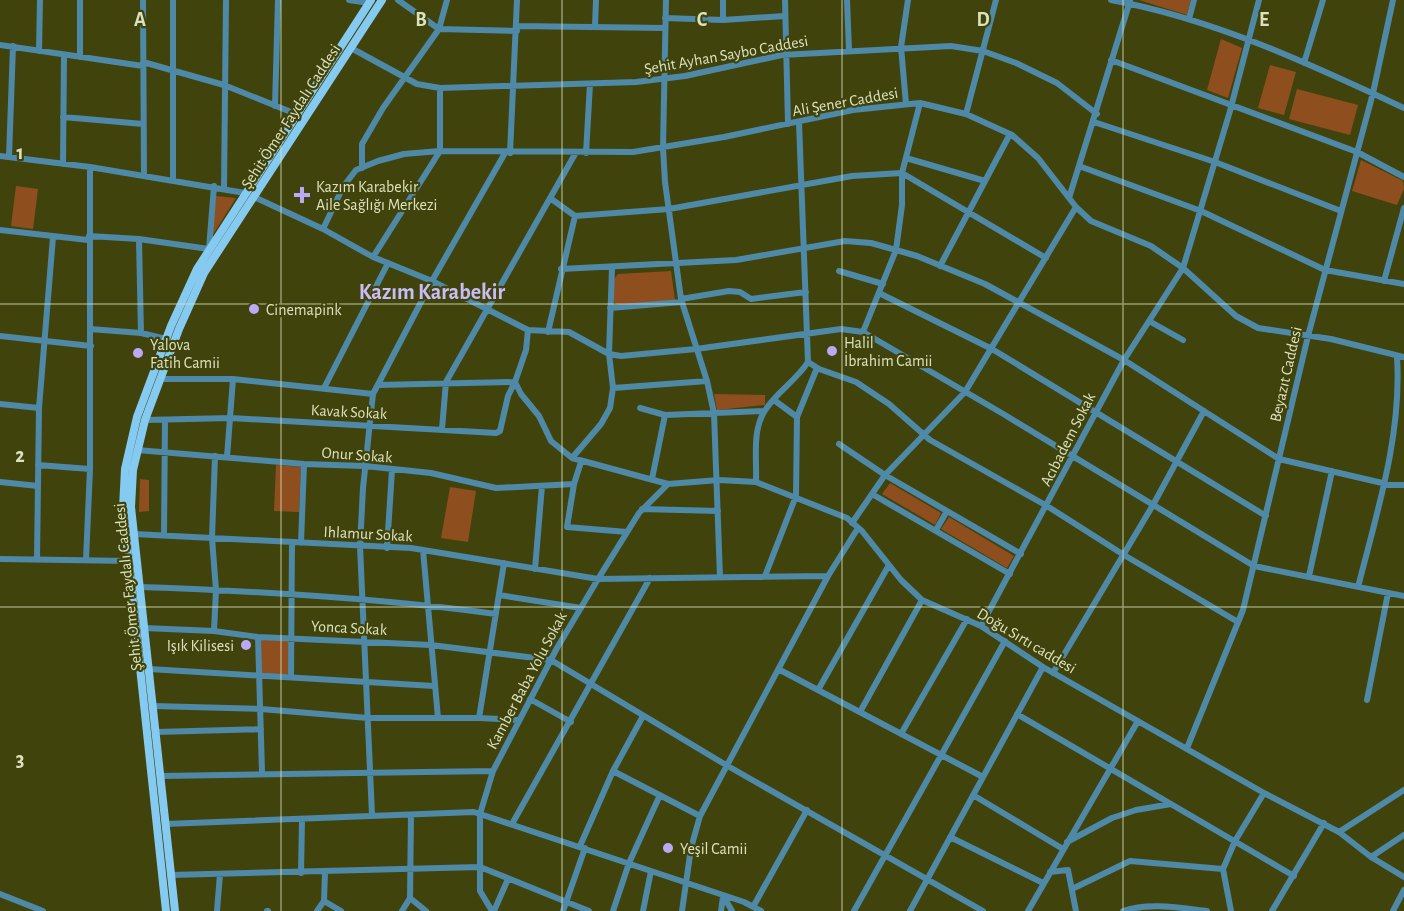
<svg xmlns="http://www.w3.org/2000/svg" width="1404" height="911" viewBox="0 0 1404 911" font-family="'Alegreya Sans',sans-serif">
  <rect width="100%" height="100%" fill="#40440c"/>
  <!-- green -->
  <path fill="#8f4e1e" d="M1139 0H1191L1187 15Z
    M1221 39 1242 48 1228 98 1207 90Z
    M1270 65 1296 72 1284 115 1258 108Z
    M1297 89 1358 105 1350 135 1289 119Z
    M1361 160 1403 181 1404 189 1397 205 1352 191Z
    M16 186 38 189 33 229 11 226Z
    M216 196 236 198 212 236Z
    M671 271 675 300 618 305 614 302V279L618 274Z
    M714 394 765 395V405L717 410Z
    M276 465 301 467 299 512 274 511Z
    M140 479 149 480V511L139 512Z
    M890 483 941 513 935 525 882 494Z
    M450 487 476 491 468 542 441 538Z
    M949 517 1014 556 1007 568 941 529Z
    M260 639H289L290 674H260Z"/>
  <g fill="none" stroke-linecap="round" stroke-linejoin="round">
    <!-- minor -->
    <path stroke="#4f89a8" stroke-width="6" d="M143 0 144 176
      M349 0 369 3
      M398 0 439 29 517 31
      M666 0 663 148 665 182 681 299 707 381 714 413 720 577
      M785 0 788 124
      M847 0 849 50
      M1111 0C1214 19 1310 64 1404 108
      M665 18 723 20 785 16
      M1189 19 1194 0
      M723 20V0
      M517 26 665 28
      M595 26 596 0
      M0 45 143 66
      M351 48 417 84 440 88 636 82 685 76 782 55 951 46 983 51 1016 63 1057 83 1097 114
      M39 51 40 0
      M80 57V0
      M1111 60 1357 152 1404 177
      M143 62 224 85 296 114
      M1304 63 1323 0
      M906 104 901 47 908 0
      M275 106 278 0
      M966 114 996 0
      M63 117 143 124
      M1094 122 1215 162 1341 211
      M510 153 517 0
      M586 153 590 84
      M0 156 90 167 245 193
      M9 157 13 46
      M906 158 985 181
      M63 164 64 55
      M1079 166 1201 211 1325 270 1404 284
      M362 168V144L383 108 439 29 447 0
      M173 181V0
      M224 189 226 0
      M254 197 323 229 373 257 432 281 528 330 569 332 609 354 621 356 696 349 841 329 863 332 1005 415 1254 566 1404 596
      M550 198 575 216 669 209 852 176 902 173 1046 258
      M1069 198 1130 1
      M323 229 343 187 356 170 378 161 404 154 440 151 633 152 724 137 853 110 920 103 966 114 1012 135 1038 158 1076 207 1091 221 1151 246 1183 268 1236 316 1258 328 1331 339 1404 357
      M0 230 88 240
      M89 236 139 239 209 249 214 186
      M139 239 141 333
      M373 257 440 151V88
      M940 266 1010 134
      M561 269 736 260 845 241 871 243 917 256 985 284 1124 360 1279 459 1391 485H1404
      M839 271 883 284
      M1384 281 1404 208
      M879 293 992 349 1266 516
      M681 299 729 291 740 292 751 299 806 292
      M610 308 682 302
      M1149 321 1183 340
      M90 329 141 333 166 339
      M528 330 526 350 515 382 521 394 539 416 551 441 572 458 668 484 719 480 756 482 847 518 862 531 901 580 922 600 981 626 1043 667 1264 793 1339 832 1371 857 1404 877
      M548 332 575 216
      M863 332 896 250 902 205V173L920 103
      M0 336 91 346
      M808 362 819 369 856 382 889 404 930 440 1047 506 1124 555 1238 622
      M161 379H233L373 394
      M324 388 388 263
      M613 388 707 381
      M774 400 797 417
      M0 404 39 408
      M640 408 665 415 764 411
      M145 420 231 418 496 433 500 431 508 396 515 382 378 385
      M442 429 446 382 575 154
      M839 444 885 475 1021 554
      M137 450 304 464 365 466 431 473 496 488 574 484
      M227 457 233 379
      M572 458 601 424 610 408 613 388 609 354 612 268
      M581 462 574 484 567 527 627 532
      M38 465 90 469
      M652 479 665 415
      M0 482 38 486
      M756 482C757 460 752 432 764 412 775 393 796 381 808 362L799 122
      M872 494 1010 574
      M642 509 718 511
      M852 523 885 475 965 392 1076 207
      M936 530 947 511
      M134 534 411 548 598 579 828 576
      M164 535 165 420
      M301 543 304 464
      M387 548 392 470
      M423 550 438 718
      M0 559 131 561
      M37 559 39 408 53 237
      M86 560 90 469V167
      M535 569 542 486
      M765 576 796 496 797 417 817 368
      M1309 576 1332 471
      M140 587C259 591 379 598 496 614
      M1358 587C1377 512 1402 435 1397 357
      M499 595 581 608
      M981 626 1124 360 1183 268 1230 111 1259 0
      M144 628 214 631 258 637 431 645 551 660 726 765 983 911
      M214 631 216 590 212 538 215 456
      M258 637 262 772
      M149 669 434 686
      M780 670 983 777
      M1053 673 1153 505 1204 411
      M291 677 292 542
      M818 690 889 565
      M530 699 571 722
      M1367 700 1388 593
      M153 706 261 709 368 718H479L519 720
      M860 712 922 600
      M1017 714 1294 876
      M479 718 504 563
      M156 732 261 729
      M901 734 967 619
      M1187 748 1243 610 1308 336 1373 93 1393 0
      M613 771 700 816
      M161 776 493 771
      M973 795 1063 849
      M372 815 360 546 363 488 373 394 432 281 505 153
      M165 824 474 812 744 902 761 911
      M512 824 650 578
      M1339 832 1404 790
      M950 837 1043 883
      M1067 842 1112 818 1136 810 1171 804
      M580 846 613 771 643 716
      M1371 857 1404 835
      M1223 869 1235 841 1264 793
      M1050 872 1068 870 1076 911
      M301 873 302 820
      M171 875 480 867 589 911
      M1072 889 1130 861 1223 869 1231 911
      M0 894 43 911
      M724 897 732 911
      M410 898 426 911
      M324 901 341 911
      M753 907 807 810
      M217 911 220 874
      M267 911H268
      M317 911 324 901 325 872
      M402 911 410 898 411 815
      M492 911 480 891V814L493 771 557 648 598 579 639 513 668 484
      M494 911 508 879
      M563 911 585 848
      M613 911 629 863 660 795
      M643 911 651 871
      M682 911 691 848 700 816 828 576 858 528
      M721 911 723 897
      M854 911 1005 641
      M910 911 1043 667
      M1028 911 1138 721
      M1123 911C1149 902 1181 908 1207 911
      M1272 911 1324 823
      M1393 911 1404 890"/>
    <!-- major -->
    <path stroke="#85caf0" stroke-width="8" d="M166 911 123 508 125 469 137 417 171 326 197 269 371 0
      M175 911 131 507 133 470 145 420 179 329 204 273 382 0"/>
  </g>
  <!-- grid -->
  <path fill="none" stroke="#dde2be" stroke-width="1.5" stroke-opacity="0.55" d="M281 0V911M562 0V911M842 0V911M1123 0V911M0 304H1404M0 607H1404"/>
  <!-- markers -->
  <g fill="#baaaf6" stroke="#40440c" stroke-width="2">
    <path d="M299 186h6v6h6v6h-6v6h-6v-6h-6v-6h6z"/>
    <circle cx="254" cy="309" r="6"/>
    <circle cx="832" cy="351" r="6"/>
    <circle cx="138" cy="353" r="6"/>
    <circle cx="246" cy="645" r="6"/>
    <circle cx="668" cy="848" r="6"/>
  </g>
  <g text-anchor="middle" stroke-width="4.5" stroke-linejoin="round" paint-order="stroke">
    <!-- street labels -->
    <g font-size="16" fill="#dde2be" stroke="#40440c">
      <text transform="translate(726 54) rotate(-10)" y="6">Şehit Ayhan Saybo Caddesi</text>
      <text transform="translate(845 101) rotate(-10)" y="6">Ali Şener Caddesi</text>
      <text transform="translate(290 116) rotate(-57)" y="6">Şehit Ömer Faydalı Caddesi</text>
      <text transform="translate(1285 374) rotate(-77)" y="6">Beyazıt Caddesi</text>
      <text transform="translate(349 411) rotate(3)" y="6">Kavak Sokak</text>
      <text transform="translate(1067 439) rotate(-63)" y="6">Acıbadem Sokak</text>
      <text transform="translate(357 454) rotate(4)" y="6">Onur Sokak</text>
      <text transform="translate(368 533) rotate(3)" y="6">Ihlamur Sokak</text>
      <text transform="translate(127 587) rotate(-96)" y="6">Şehit Ömer Faydalı Caddesi</text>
      <text transform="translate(349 627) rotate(3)" y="6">Yonca Sokak</text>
      <text transform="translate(1027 640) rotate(31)" y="6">Doğu Sırtı caddesi</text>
      <text transform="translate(526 680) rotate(-62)" y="6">Kamber Baba Yolu Sokak</text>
    </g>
    <!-- poi labels -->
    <g font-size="16" fill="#dde2be" stroke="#40440c" text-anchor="start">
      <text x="316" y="192">Kazım Karabekir<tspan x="316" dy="18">Aile Sağlığı Merkezi</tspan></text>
      <text x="266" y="315">Cinemapink</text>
      <text x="844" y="348">Halil<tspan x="844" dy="18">İbrahim Camii</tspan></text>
      <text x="150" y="350">Yalova<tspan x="150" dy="18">Fatih Camii</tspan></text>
      <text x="234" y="651" text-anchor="end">Işık Kilisesi</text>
      <text x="680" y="854">Yeşil Camii</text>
    </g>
    <!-- district labels -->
    <g font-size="22" font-weight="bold" fill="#c8bdf6" stroke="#40440c">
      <text x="432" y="299">Kazım Karabekir</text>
    </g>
  </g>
  <g font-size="20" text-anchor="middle" font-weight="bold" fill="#dde2be" stroke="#40440c" stroke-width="4.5" stroke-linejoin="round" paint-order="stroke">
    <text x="140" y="26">A</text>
    <text x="421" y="26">B</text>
    <text x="702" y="26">C</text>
    <text x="983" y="26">D</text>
    <text x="1264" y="26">E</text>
    <text x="20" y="159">1</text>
    <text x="20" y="462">2</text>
    <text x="20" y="766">3</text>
  </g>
</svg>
